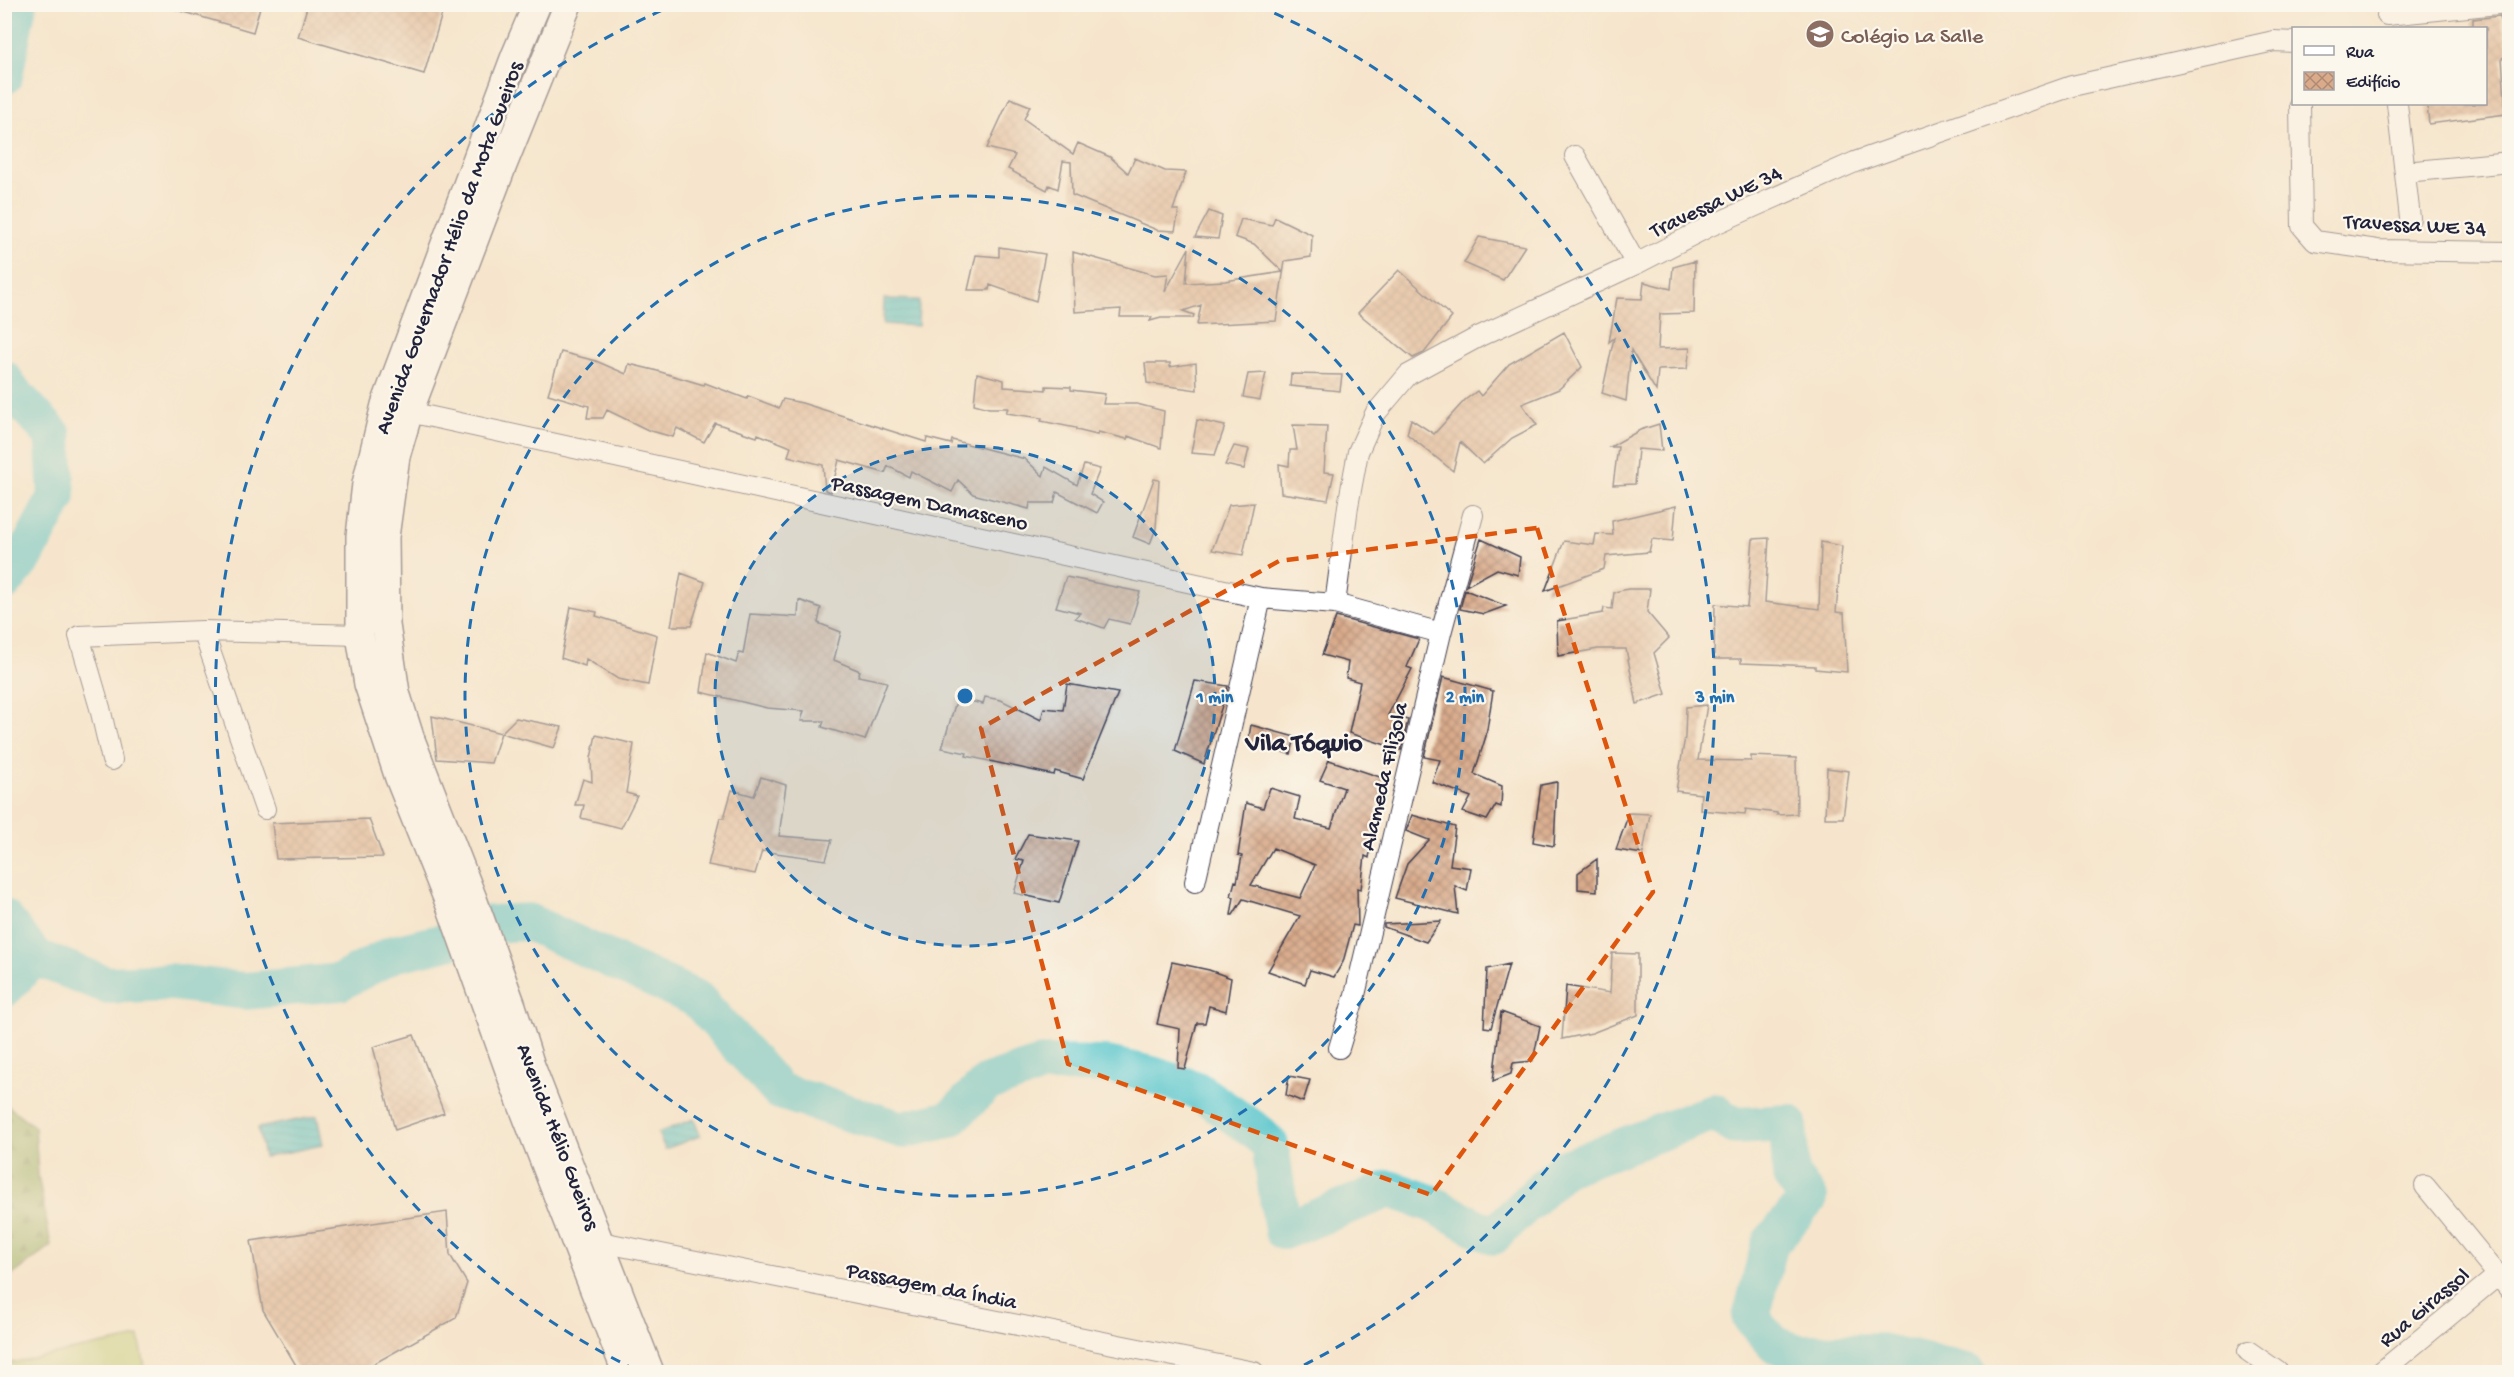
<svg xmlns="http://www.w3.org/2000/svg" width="2514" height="1377" viewBox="0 0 2514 1377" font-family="'Gochi Hand',sans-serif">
  <defs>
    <pattern id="forest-firs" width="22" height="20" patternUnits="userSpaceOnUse" patternTransform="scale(1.5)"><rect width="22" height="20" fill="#92ac5e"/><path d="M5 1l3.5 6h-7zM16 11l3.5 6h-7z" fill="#778c4f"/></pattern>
    <pattern id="water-rules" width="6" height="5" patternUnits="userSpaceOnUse" patternTransform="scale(1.5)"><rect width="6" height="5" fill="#57c5cc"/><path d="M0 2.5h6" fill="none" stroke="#4ba9b0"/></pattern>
    <pattern id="building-cross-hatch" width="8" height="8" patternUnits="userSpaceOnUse" patternTransform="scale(1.5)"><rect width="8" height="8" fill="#d9ab8b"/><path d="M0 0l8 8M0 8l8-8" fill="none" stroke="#b08b73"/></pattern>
  </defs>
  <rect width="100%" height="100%" fill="#fbf7ec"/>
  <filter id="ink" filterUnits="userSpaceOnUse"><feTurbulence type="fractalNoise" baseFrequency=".0167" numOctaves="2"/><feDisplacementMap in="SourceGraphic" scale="12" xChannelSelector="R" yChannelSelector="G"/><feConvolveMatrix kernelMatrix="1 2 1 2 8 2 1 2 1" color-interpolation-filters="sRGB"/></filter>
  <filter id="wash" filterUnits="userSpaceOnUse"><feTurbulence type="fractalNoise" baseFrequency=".008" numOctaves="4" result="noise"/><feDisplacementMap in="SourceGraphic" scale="24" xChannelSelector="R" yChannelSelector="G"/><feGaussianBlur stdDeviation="1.35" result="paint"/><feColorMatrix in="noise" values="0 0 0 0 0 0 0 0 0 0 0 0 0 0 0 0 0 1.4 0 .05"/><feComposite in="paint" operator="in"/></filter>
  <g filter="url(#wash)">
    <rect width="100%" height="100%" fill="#f6e5cc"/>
    <!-- grass -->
    <path fill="#b9c86a" stroke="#6e7552" stroke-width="1.5" d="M139 1337 146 1372H5V1364Z"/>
    <!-- forest -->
    <path fill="url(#forest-firs)" stroke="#5a674c" stroke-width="1.5" d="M4 1103 35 1127 38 1175 51 1246 10 1277H5Z"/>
    <!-- water -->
    <path fill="url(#water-rules)" stroke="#3c7484" stroke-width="1.5" d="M884 299 919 300 918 326 883 324Z
      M317 1116 323 1145 264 1157 258 1128Z
      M694 1119 700 1136 665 1149 658 1133Z"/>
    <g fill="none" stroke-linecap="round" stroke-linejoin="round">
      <!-- river -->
      <path stroke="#57c5cc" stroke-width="38" d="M4 76 18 4
        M4 379 8 387 53 435 57 496 24 558 4 583
        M4 918 35 957 4 989
        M35 957 107 985 170 982 245 991 340 982 393 954 449 941 490 924 528 922 697 999 779 1091 903 1130 950 1119 987 1083 1043 1064 1107 1065 1152 1075 1195 1089 1256 1131 1270 1145 1283 1231 1390 1189 1430 1203 1493 1236 1563 1169 1714 1112 1735 1126 1788 1123 1791 1176 1809 1198 1770 1243 1751 1318 1775 1345 1799 1353 1881 1352 1968 1372"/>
    </g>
    <g id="blocks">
      <!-- building -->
      <path fill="url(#building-cross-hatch)" fill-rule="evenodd" d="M174 4H261L253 32 174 9Z
        M308 4H434L444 7 424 74 298 37Z
        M2500 16 2510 55 2502 58 2506 114 2429 124 2427 104H2486V28H2473V19Z
        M1010 98 1030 106 1024 119 1073 154 1078 143 1110 157 1128 173 1135 158 1165 171 1186 172 1173 210H1179L1175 231 1157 230 1072 195 1071 162 1063 161 1058 189 1049 185 1047 190 1008 169 1015 155 987 148Z
        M1209 211 1222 216 1218 239 1195 237Z
        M1275 217 1312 235 1311 257 1285 261 1276 321 1197 325 1201 305 1183 311 1194 315 1193 318H1161L1150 321 1152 317H1120L1121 309 1075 312 1073 252 1155 275 1168 274 1165 292 1189 248 1186 283 1225 281 1283 272 1254 244 1235 237 1241 219 1272 225Z
        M1479 237 1525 246 1503 280 1464 263Z
        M999 247 1045 254 1036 301 990 285 989 290H968L976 255 999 257Z
        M1695 261 1694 313 1660 314 1658 349 1690 348 1687 369 1658 370 1656 391 1631 350 1626 401 1602 393 1614 338 1609 342 1617 298 1642 299 1644 282 1671 289 1673 267Z
        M1399 270 1452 317 1424 353 1413 358 1358 313Z
        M1564 332 1582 367 1559 389 1522 404 1537 425 1512 438 1483 464 1460 442 1453 471 1407 434 1411 419 1434 434 1465 400 1477 391 1481 396 1509 364Z
        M561 352 596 361 626 374 629 364 654 370 704 385 705 383 747 399 748 396 779 408 783 399 802 403 926 442 927 438 951 444 952 440 1025 459 1043 476 1046 467 1077 485 1084 465 1100 469 1090 494 1103 502 1097 513 1057 492 1054 503H1030L1029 509 973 494 958 480 952 492 911 471 909 477 888 466 885 473 839 460 831 492 825 490 823 465 788 456 791 447 758 434 757 437 715 423 704 442 677 428 673 437 648 430 607 410 603 418H587L589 406 548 394Z
        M1145 363H1170V367L1196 363 1197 390 1147 383Z
        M977 373 1004 380V387L1046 390V386L1071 387V390L1105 394 1103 404H1137L1164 411 1161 448 1128 436 1127 439 1098 432 1097 435 1076 430V428L1041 421 1042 418 1006 413 1008 408H989L974 404Z
        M1266 373 1260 400 1243 397 1248 374Z
        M1291 374 1342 375 1340 391 1290 386Z
        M1197 420 1225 426 1215 455 1191 453Z
        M1659 424 1662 451 1638 449 1635 484 1613 485 1618 447H1610L1640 430Z
        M1293 425 1327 426 1324 472 1334 473 1328 500 1281 493 1279 464 1289 466 1290 450H1297Z
        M1234 446 1249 449 1244 469 1225 465Z
        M1154 479 1159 480 1156 528 1150 544 1133 537Z
        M1254 503 1243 555 1212 550 1229 505Z
        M1676 506 1673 541 1652 539 1649 552 1606 556 1604 569 1545 591 1564 541 1594 545 1596 534 1613 535 1612 521Z
        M1769 538 1765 602 1819 609 1821 542 1842 546 1836 612 1844 613 1847 672 1815 669V666L1741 663V659H1714L1715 604 1747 607 1753 539Z
        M1481 539 1520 557 1518 575 1497 569 1466 586Z
        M681 573 705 582 691 626H671Z
        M1066 577 1140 592 1130 624 1109 619 1104 628 1075 618 1080 613 1056 607Z
        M1628 589H1650L1647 612 1669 638 1654 653 1666 694 1637 704 1626 649H1598L1558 656 1557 621 1603 613 1604 608 1612 609 1614 592Z
        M1465 590 1506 606 1484 614 1460 609Z
        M799 600 821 608 818 623 841 632 834 660 860 671 858 676 887 682 865 740 822 727 824 721H801L804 711 767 708 701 692 707 652 736 663 739 653 743 654 750 614 798 617Z
        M571 607 597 612 596 616 657 635 648 685 618 679 586 659 585 666 561 658Z
        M1336 617 1419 639 1407 667 1412 669 1388 715 1408 720 1401 750 1349 733 1360 682 1346 678 1348 662 1322 655Z
        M1443 677 1493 691 1486 736 1474 774 1502 786 1501 807 1496 805 1487 820 1463 812 1471 797 1432 782 1440 760 1424 757Z
        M1195 681 1228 686 1204 764 1175 751Z
        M1067 684 1118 693 1083 779 1055 771 1054 775 966 756 967 753 942 748 957 698 983 704 985 697 1001 700 1041 720 1044 708 1063 710Z
        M1707 705 1698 760 1751 761V756L1796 758 1797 814 1777 815V813L1746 809 1745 814 1700 810 1701 794 1676 791 1685 737 1686 707Z
        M432 716 501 733 491 763 437 759Z
        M516 718 562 727 554 748 501 733Z
        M1251 725 1295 737 1291 754 1248 743Z
        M596 735 634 744 626 793 637 796 621 828 581 818 584 805H575L583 779 592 782 591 758Z
        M1329 760 1386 779 1383 801 1379 800 1369 858 1365 856 1361 889 1357 888 1358 926 1353 925 1343 962 1334 977 1310 970 1305 984 1268 971 1300 916 1243 899 1233 915H1231L1234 897 1231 896 1235 881 1237 882 1242 856 1238 855 1246 803 1263 808 1270 788 1300 797 1295 819 1331 828 1344 788 1320 780ZM1273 848 1315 865 1300 898 1251 885Z
        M1827 768 1849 771 1843 818H1825Z
        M761 777 786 785 779 836 832 840 826 860 762 851 755 874 708 865 720 818H724L732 790 754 796Z
        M1557 782 1554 846 1533 842 1541 785Z
        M1629 813 1650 814 1643 854 1616 850Z
        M1412 815 1455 827 1450 865 1471 868 1467 891 1455 886 1458 914 1395 898 1407 864 1429 840 1406 831Z
        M369 819 383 857 276 859 272 823Z
        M1028 834 1078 841 1059 903 1014 893 1024 861 1015 859Z
        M1597 859V891L1578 889V873Z
        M1441 921 1426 942 1384 927V924Z
        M1612 953 1638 954V1015L1592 1033 1562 1039 1566 986 1610 993Z
        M1172 962 1209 970 1231 978 1226 1011 1209 1006 1205 1023H1197L1185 1069 1178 1068 1180 1029 1157 1024Z
        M1509 964 1491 1028 1484 1027 1487 969Z
        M1501 1012 1540 1026 1533 1061 1513 1063 1511 1074 1493 1081Z
        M414 1035 444 1113 395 1130 373 1047Z
        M1289 1076 1310 1080 1303 1102 1286 1095Z
        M447 1212 450 1255 467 1283 456 1318 359 1372H300L263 1310 251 1241Z"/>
    </g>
  </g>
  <g filter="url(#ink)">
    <use href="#blocks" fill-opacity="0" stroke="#423f51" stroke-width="1.5"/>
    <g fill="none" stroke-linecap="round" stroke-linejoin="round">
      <!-- street casing -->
      <g stroke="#423f51" stroke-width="22">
        <path id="street" d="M2387 15 2498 4
          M2300 104 2302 226 2315 241 2377 250 2510 252
          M2397 104 2410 218
          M1575 156 1636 264
          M2405 172 2510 162
          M409 412 1261 598 1335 604 1441 633
          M1335 604 1348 506 1358 452 1375 414 1408 375 1480 336 1636 264 1708 227 1855 162 2072 86 2274 41 2294 42
          M203 631 265 809
          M112 760 100 708 79 636 203 631 360 635
          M1195 882 1261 598
          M1339 1048 1355 995 1441 633 1473 515
          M2425 1186 2510 1290
          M601 1242 1254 1372
          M2248 1351 2278 1372
          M2381 1372 2497 1276"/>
      </g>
      <!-- secondary casing -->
      <g stroke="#423f51" stroke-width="30">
        <path id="secondary" d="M537 4 515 56 385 405 366 484 360 536V635L368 684 399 778 451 908 514 1084 626 1372
          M568 4 501 170 409 412 396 456 385 537 386 625 396 693 411 740 473 899 512 1006 531 1066 650 1372"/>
      </g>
      <!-- street -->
      <use href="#street" stroke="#fff" stroke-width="20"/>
      <!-- secondary -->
      <use href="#secondary" stroke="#fff" stroke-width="27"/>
    </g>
  </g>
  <!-- marked area -->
  <path d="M0 0H2514V1377H0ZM1537 528 1653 892 1431 1195 1068 1064 981 728 1279 561Z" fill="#f6e5cc" fill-opacity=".55" fill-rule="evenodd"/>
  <path fill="none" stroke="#de560e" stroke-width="4.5" stroke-dasharray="12 8" stroke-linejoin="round" d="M1537 528 1653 892 1431 1195 1068 1064 981 728 1279 561Z"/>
  <!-- distance rings -->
  <circle cx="965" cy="696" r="250" fill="#1f6fb2" fill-opacity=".12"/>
  <g fill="none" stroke="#1f6fb2" stroke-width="3" stroke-dasharray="10 8">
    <circle cx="965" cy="696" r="250"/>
    <circle cx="965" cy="696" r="500"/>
    <path d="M636 1370A750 750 0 0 1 672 6M1258 6A750 750 0 0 1 1294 1370"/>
  </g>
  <!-- icons -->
  <defs>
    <g id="school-disc" transform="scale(1.5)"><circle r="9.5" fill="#8d6e63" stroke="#fbf7ec"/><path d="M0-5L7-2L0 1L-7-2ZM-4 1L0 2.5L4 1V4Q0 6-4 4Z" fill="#fff"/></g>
  </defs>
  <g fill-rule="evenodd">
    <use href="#school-disc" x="1820" y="34"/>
  </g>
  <g text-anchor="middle" stroke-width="4.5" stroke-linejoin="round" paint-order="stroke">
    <!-- education labels -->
    <g font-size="22" fill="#785e54" stroke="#fbf7ec" text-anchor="start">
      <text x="1841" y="42">Colégio La Salle</text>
    </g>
    <!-- street labels -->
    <g font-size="22" fill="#22223b" stroke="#fbf7ec">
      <text transform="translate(1715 200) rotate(-25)" y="8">Travessa WE 34</text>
      <text transform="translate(2415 223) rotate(3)" y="8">Travessa WE 34</text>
      <text transform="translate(447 247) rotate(-70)" y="8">Avenida Governador Hélio da Mota Gueiros</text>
      <text transform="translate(930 501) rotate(12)" y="8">Passagem Damasceno</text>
      <text transform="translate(1382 776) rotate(-77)" y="8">Alameda Filizola</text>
      <text transform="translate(560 1136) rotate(69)" y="8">Avenida Hélio Gueiros</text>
      <text transform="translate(932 1284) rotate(11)" y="8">Passagem da Índia</text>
      <text transform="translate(2423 1306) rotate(-40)" y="8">Rua Girassol</text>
    </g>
    <!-- quarter labels -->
    <g font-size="26" font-weight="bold" fill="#22223b" stroke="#fbf7ec">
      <text x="1304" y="750">Vila Tóquio</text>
    </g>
  </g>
  <circle cx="965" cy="696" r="9" fill="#1f6fb2" stroke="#fbf7ec" stroke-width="3"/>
  <g font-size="18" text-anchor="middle" font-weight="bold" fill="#1f6fb2" stroke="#fbf7ec" stroke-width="4.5" stroke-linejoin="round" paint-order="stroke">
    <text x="1215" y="702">1 min</text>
    <text x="1465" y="702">2 min</text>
    <text x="1715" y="702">3 min</text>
  </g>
  <!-- margin -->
  <rect width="2514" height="1377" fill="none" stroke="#fbf7ec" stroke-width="24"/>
  <!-- legend -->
  <rect x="2292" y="27" width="195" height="78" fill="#fbf7ec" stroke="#a4a2a5" stroke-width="1.5"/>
  <rect x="2304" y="46" width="30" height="9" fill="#ffffff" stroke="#a4a2a5" stroke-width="1.5"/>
  <text x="2346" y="57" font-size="18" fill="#22223b">Rua</text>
  <rect x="2304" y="72" width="30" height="18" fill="url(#building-cross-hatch)" stroke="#a4a2a5" stroke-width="1.5"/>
  <text x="2346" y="87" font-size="18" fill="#22223b">Edifício</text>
</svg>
